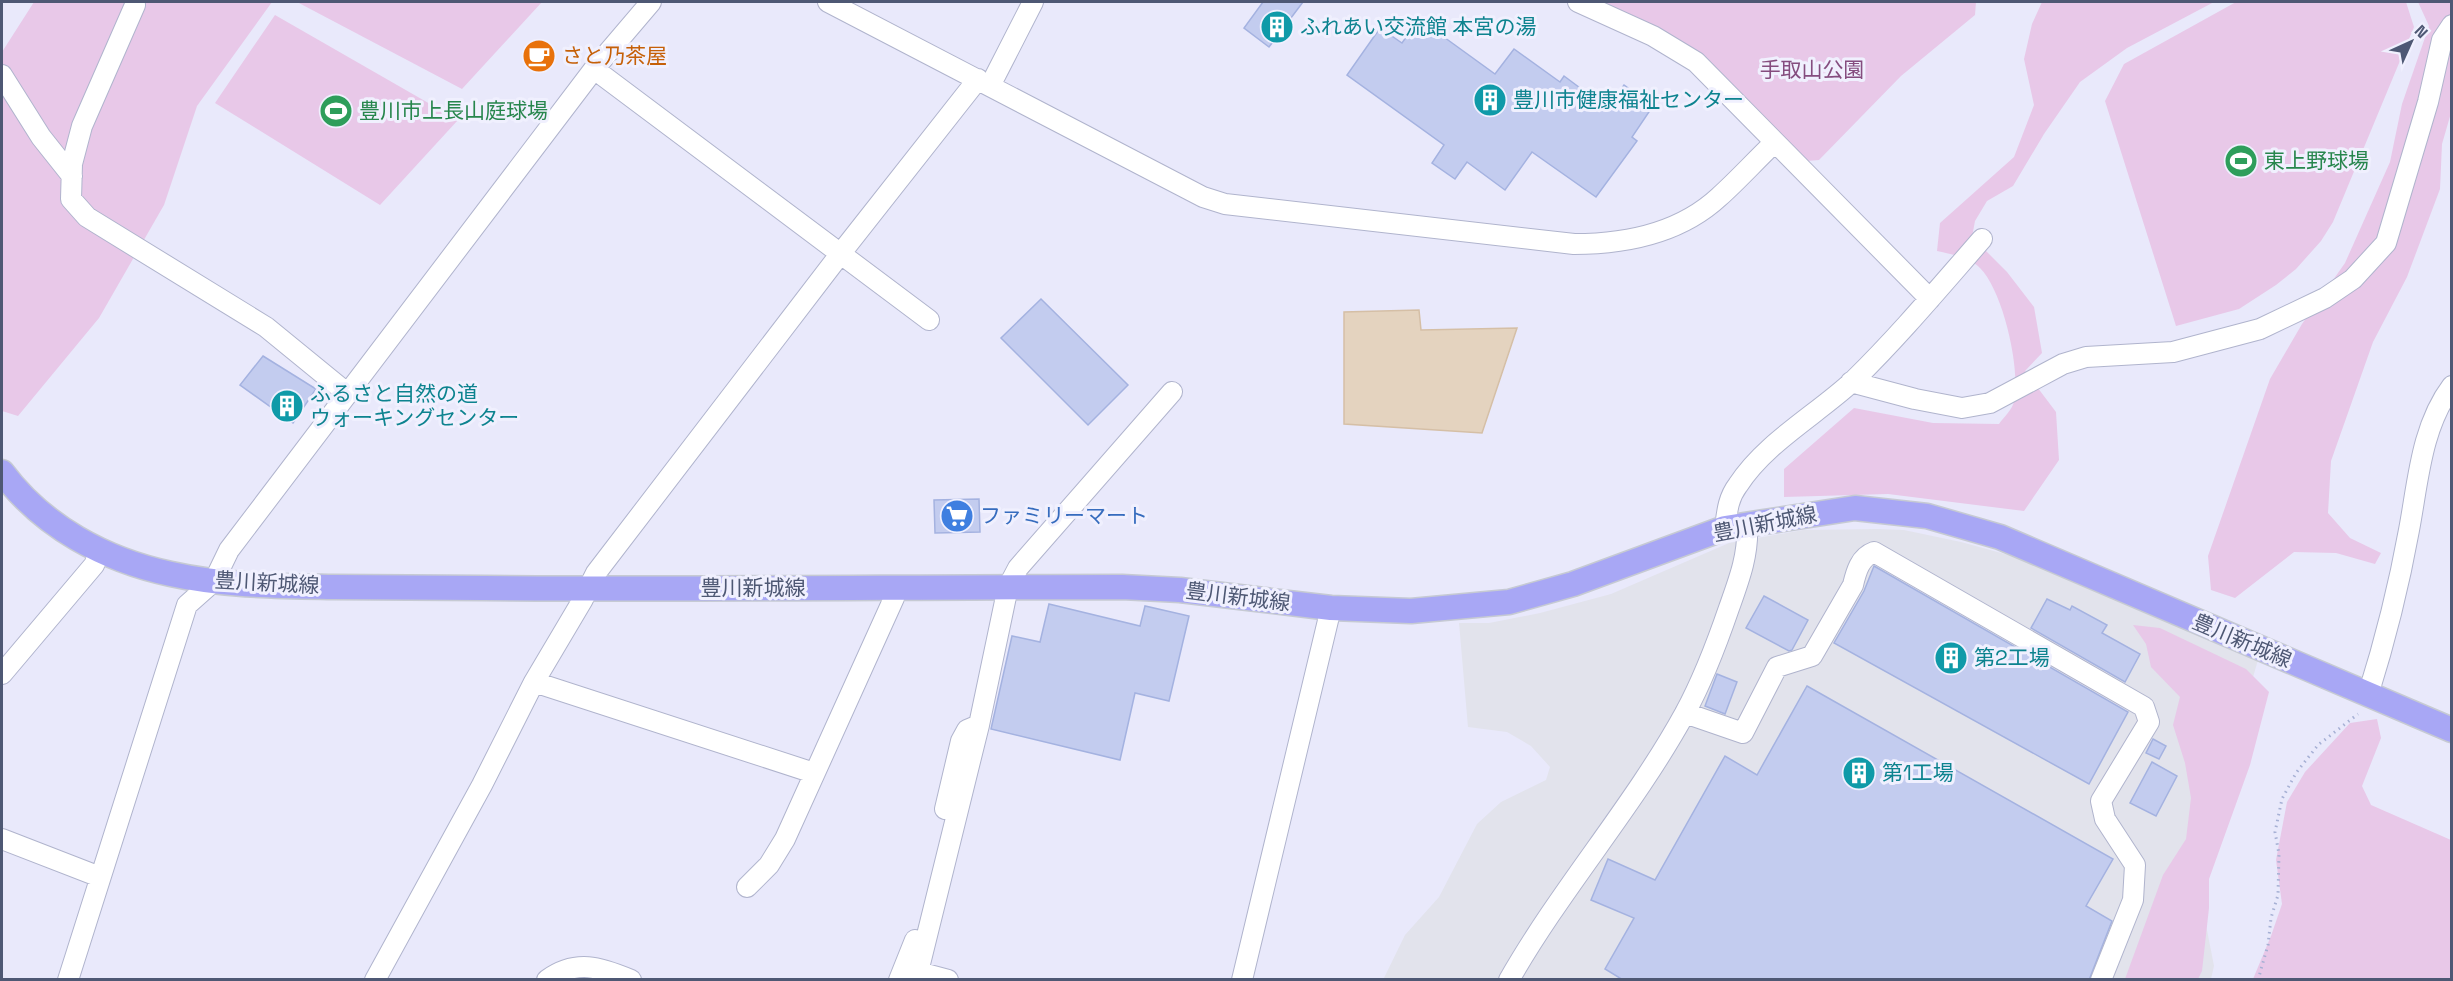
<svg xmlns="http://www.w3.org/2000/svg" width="2453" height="981" viewBox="0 0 2453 981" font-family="'Space Grotesk','Noto Sans JP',sans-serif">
  <rect width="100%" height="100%" fill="#e9e9fb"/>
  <!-- industrial -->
  <path fill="#e2e3ec" d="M1877 529 1904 530 1961 542 2034 562 2258 660 2239 725 2199 889 2214 966 2211 979 1383 980 1405 935 1439 897 1477 824 1501 802 1546 780 1550 767 1531 746 1507 732 1468 727 1459 623H1489L1540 613 1611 594 1729 543 1803 530Z"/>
  <!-- green -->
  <path fill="#e8c8e8" d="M34 2H272L197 106 164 205 99 318 18 416 2 411V52Z
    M297 2H542L462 89Z
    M1596 2H1976L1975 15 1901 76 1819 160 1807 161 1704 60Z
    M2042 2H2214L2127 48 2080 82 2044 134 2013 186 1987 201 1975 221 1972 237 2007 272 2034 307 2042 353 2025 371 2056 412 2059 460 2024 511 1888 494 1784 497V469L1854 408 1933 423 1999 424C2003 418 2013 409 2014 401 2021 369 2003 291 1980 268 1971 258 1951 254 1937 251L1940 223 2014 157 2034 105 2024 59 2032 24Z
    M2236 2H2406L2414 27 2333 222 2321 241 2296 269 2276 285 2239 309 2176 326 2105 101 2124 64Z
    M2418 2H2451V113L2442 144 2440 189 2407 277 2373 342 2331 461 2328 513 2350 538 2381 553 2375 564 2336 553 2294 552 2235 598 2211 590 2208 556 2270 379 2302 324 2345 263 2390 162 2402 104 2429 26Z
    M275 15 458 120 380 205 215 103Z
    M2133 625 2160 628 2246 669 2269 692 2250 765 2209 879V908L2202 971 2198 979H2125L2163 875 2186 839 2191 798 2185 763 2173 725 2180 697 2151 667 2146 644Z
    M2377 719 2381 738 2362 786 2371 805 2451 840V979H2253L2271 936 2282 904 2276 860 2287 802 2305 772 2350 723Z"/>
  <!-- water -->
  <path fill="#e4d3bf" stroke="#d5bfa6" stroke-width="1.5" d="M1419 310 1421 330 1517 328 1482 433 1344 424V312Z"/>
  <!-- building -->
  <path fill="#c3ccef" stroke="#a4b2e0" stroke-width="1.5" d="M1263 2H1303L1269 47 1244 28Z
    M1419 19 1495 74 1514 49 1560 82 1564 76 1607 108 1624 85 1653 106 1632 137 1637 141 1596 197 1532 152 1505 190 1467 162 1455 179 1432 163 1444 145 1347 75 1380 28 1402 43Z
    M1041 299 1128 385 1088 425 1001 338Z
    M263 356 316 389 293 423 240 385Z
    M979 499 980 532 935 533 934 500Z
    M1874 566 2128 712 2089 784 1834 643 1864 591Z
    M1764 596 1808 620 1792 650 1789 651 1746 628Z
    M2047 599 2070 610 2072 606 2107 625 2102 633 2140 654 2125 682 2031 628Z
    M1049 604 1140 626 1145 606 1189 616 1169 701 1135 693 1120 760 991 729 1012 636 1040 642Z
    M1717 674 1737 682 1725 714 1705 706Z
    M1807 686 2113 859 2086 906 2112 921 2089 980H1623L1605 969 1634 918 1591 900 1608 859 1655 880 1725 756 1757 775Z
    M2153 739 2166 746 2159 759 2146 753Z
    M2152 762 2177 776 2156 816 2130 803Z"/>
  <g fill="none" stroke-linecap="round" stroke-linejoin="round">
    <!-- minor casing -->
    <g stroke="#b0b4cd" stroke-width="22">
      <path id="minor" d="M828 2 1203 197 1225 204 1574 244C1626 244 1679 234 1719 197 1738 180 1756 160 1775 142
        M1578 2 1653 36 1696 62 1930 299
        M135 5 82 126 72 164 71 199 87 217 266 327 348 394
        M594 69 929 320
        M2 75 41 137 72 176
        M990 86 1033 2
        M1851 382 1915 399 1962 408 1990 403 2063 364 2086 357 2173 352 2260 329 2325 298 2353 279 2386 243 2428 102 2442 40 2452 25
        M1725 528C1727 512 1728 498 1738 485 1765 443 1816 415 1853 381 1899 336 1940 287 1982 239
        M2 674 94 565 100 551
        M534 682 814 773
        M2368 695C2385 641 2399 585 2409 530 2418 483 2421 427 2452 386
        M1685 713 1743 733 1777 667 1812 656 1853 585C1856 572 1860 557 1874 552L2144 707 2149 722 2101 801 2105 819 2135 865 2133 900 2101 980
        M945 809 961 741 967 730 979 725
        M2 839 100 877
        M747 887 769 865 785 839 894 598V587
        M918 972 948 980
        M68 980 187 605 214 581 229 550 594 69 651 2
        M375 980 482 785 534 682 582 601 596 573 841 253 978 79
        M547 980C576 959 600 967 631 980
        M899 980 915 940
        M916 980 979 725 1008 587 1018 568 1172 392
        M1242 980 1331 608
        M1509 980C1562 887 1634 806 1685 713 1703 680 1717 643 1729 608 1739 580 1749 554 1747 524"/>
    </g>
    <!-- major casing -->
    <g stroke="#c6cad3" stroke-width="27">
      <path id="major" d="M2 472C43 527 105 560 171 574 225 586 279 586 333 587 383 587 434 588 484 588 697 590 909 587 1122 587L1180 590 1331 608 1411 611 1509 602 1573 584 1725 528 1855 508 1927 516 2000 537 2452 730"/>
    </g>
    <!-- path -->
    <path stroke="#a6b0d4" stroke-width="3" stroke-dasharray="1.5 4.5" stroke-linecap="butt" d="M2258 980 2268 945 2271 918 2278 895 2279 854 2275 832 2282 799 2296 773 2318 745 2358 714"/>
    <!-- minor -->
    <use href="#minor" stroke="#fff" stroke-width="20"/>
    <!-- major -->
    <use href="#major" stroke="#a8a7f5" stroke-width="24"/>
  </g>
  <!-- icons -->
  <defs>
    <g id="building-disc" transform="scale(1.725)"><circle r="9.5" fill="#0f9aa8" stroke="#f0f0fe"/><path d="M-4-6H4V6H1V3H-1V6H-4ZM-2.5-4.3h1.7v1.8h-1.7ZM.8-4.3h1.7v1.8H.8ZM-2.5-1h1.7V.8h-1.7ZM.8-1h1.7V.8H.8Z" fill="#fff"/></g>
    <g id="cafe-disc" transform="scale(1.725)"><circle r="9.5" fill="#e8710a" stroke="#f0f0fe"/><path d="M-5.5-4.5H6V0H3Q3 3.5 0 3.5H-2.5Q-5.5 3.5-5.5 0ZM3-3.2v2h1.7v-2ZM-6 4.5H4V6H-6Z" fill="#fff"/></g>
    <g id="stadium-disc" transform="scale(1.725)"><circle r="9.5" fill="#2e9e5b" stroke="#f0f0fe"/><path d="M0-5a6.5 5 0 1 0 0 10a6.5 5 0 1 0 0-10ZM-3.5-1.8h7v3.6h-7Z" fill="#fff"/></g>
    <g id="supermarket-disc" transform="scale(1.725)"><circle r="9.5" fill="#3f7fe0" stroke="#f0f0fe"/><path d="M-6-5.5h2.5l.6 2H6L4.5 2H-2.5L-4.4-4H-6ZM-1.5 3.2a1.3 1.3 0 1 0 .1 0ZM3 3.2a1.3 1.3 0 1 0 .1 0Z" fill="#fff"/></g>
  </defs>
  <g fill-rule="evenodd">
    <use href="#building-disc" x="1277" y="27"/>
    <use href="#cafe-disc" x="539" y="56"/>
    <use href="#building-disc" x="1490" y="100"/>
    <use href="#stadium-disc" x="336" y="111"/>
    <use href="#stadium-disc" x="2241" y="161"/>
    <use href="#building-disc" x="287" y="406"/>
    <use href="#supermarket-disc" x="957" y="516"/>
    <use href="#building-disc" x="1951" y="658"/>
    <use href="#building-disc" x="1859" y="773"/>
  </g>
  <g text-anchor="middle" stroke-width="6" stroke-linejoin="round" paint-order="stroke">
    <!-- culture labels -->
    <g font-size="21" fill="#0d838f" stroke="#f0f0fe" text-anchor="start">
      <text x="1300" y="34">ふれあい交流館 本宮の湯</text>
      <text x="1513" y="107">豊川市健康福祉センター</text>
      <text x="310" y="401">ふるさと自然の道<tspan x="310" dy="24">ウォーキングセンター</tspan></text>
      <text x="1974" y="665">第2工場</text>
      <text x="1882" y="780">第1工場</text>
    </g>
    <!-- food labels -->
    <g font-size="21" fill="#c56008" stroke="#f0f0fe" text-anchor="start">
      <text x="562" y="63">さと乃茶屋</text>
    </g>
    <!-- park labels -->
    <g font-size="21" fill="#854d7f" stroke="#f0f0fe">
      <text x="1812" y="77">手取山公園</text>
    </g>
    <!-- leisure labels -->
    <g font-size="21" fill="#27864d" stroke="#f0f0fe" text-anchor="start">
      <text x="359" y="118">豊川市上長山庭球場</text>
      <text x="2264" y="168">東上野球場</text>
    </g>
    <!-- shop labels -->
    <g font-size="21" fill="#366cbe" stroke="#f0f0fe" text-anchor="start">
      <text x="980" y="523">ファミリーマート</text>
    </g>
    <!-- street labels -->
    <g font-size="21" fill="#4e5874" stroke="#f0f0fe">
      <text transform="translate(1765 524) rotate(-11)" y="7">豊川新城線</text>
      <text transform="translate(267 583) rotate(3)" y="7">豊川新城線</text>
      <text x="753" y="595">豊川新城線</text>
      <text transform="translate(1238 597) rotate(7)" y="7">豊川新城線</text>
      <text transform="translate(2242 641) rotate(23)" y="7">豊川新城線</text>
    </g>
  </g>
  <!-- border -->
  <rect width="2453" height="981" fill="none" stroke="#4e5874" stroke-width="6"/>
  <!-- north arrow -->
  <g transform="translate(2411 42) rotate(45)" stroke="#f0f0fe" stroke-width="4.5" paint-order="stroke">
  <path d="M0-4.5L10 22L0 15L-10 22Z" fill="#4e5874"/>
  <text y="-9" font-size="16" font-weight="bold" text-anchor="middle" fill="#4e5874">N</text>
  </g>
</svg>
